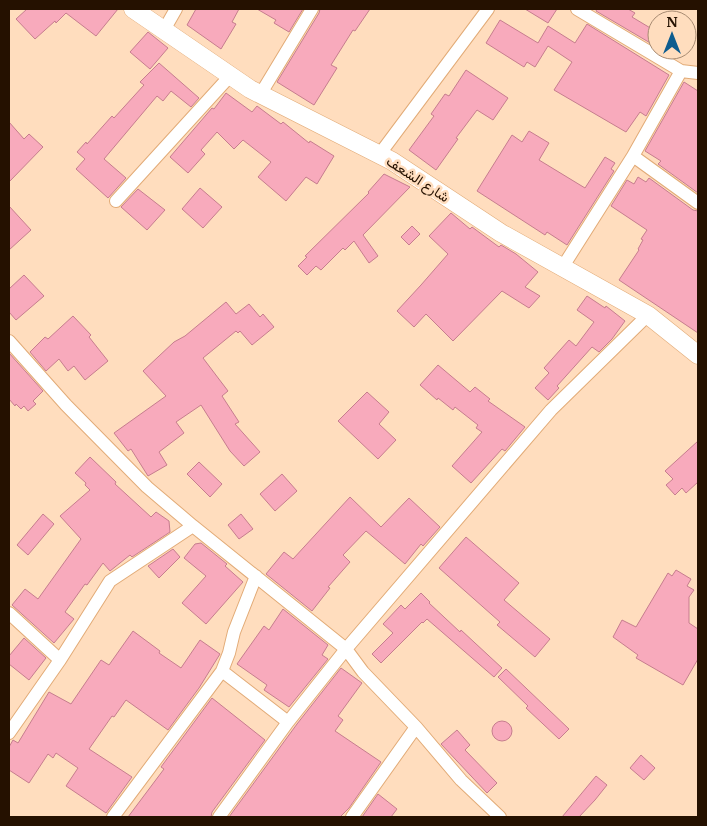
<svg xmlns="http://www.w3.org/2000/svg" width="707" height="826" viewBox="0 0 707 826" font-family="Merriweather,Vazirmatn,serif">
  <rect width="100%" height="100%" fill="#ffddbe"/>
  <!-- building -->
  <path fill="#f8aabc" stroke="#c67d8e" d="M27 9H118L96 36 66 13 56 23 55 21 35 39 16 19Z
    M196 9H239L232 22 236 24 221 49 187 25Z
    M257 9H303L289 32 274 23 276 20Z
    M320 9H370L355 31 353 30 331 65 337 68 314 105 277 82 319 13Z
    M525 9H557L548 23Z
    M597 9H628L635 13 632 17 657 32V36L652 44 596 11Z
    M500 20 538 43 548 26 575 43 587 24 669 75 646 116 640 112 626 132 554 90 572 62 548 46 535 67 527 62 524 67 486 43Z
    M148 32 168 48 150 69 130 52Z
    M159 63 199 98 191 107 171 91 163 101 157 96 104 159 126 178 108 198 76 169 85 159 77 152 86 142 87 144 112 116 114 118 144 85 140 82Z
    M466 70 508 98 493 120 477 110 456 138 458 139 436 170 409 150 434 116 431 114 445 94 449 96Z
    M684 82 698 91V193L658 164 661 161 645 151Z
    M226 93 252 112 257 106 281 124 283 122 309 143 310 141 334 156 317 184 306 177 286 201 258 177 271 162 243 140 234 149 217 132 201 150 205 154 188 173 170 157 212 108 214 109Z
    M9 122 24 139 29 134 43 147 9 182Z
    M529 131 549 143 539 160 585 188 605 157 615 163 611 169 614 171 567 245 547 232 545 235 477 191 512 135 522 142Z
    M384 174 410 187 363 235 378 256 369 263 354 241 345 250 343 248 321 270 316 266 307 275 298 266 307 257 305 256 369 193 368 192Z
    M638 177 646 182 649 178 693 210 698 211V333L619 280 639 250 638 249 643 240 641 239 647 230 611 206 627 180 634 184Z
    M200 188 222 207 203 228 182 209Z
    M138 189 165 210 147 230 121 207Z
    M9 206 31 230 9 250Z
    M451 213 470 229 472 227 499 247 501 245 516 254 538 272 525 287 540 296 529 308 502 291 453 341 426 314 414 327 397 311 421 285 448 254 429 236Z
    M412 226 420 234 409 245 401 237Z
    M24 275 44 296 16 320 9 312V289Z
    M587 296 605 308 606 306 625 321 612 339 599 352 592 347 557 386 559 388 548 400 535 388 549 373 544 368 569 340 576 346 594 322 577 310Z
    M226 302 236 314 249 304 260 317 263 314 274 327 252 345 240 331 238 333 236 331 203 358 228 391 222 396 239 422 235 424 260 452 244 466 230 451 201 405 176 422 184 433 159 452 167 465 148 476 131 449 128 451 114 433 166 396 143 371 174 342 185 336Z
    M73 316 91 335 89 337 108 361 85 380 74 366 68 371 59 359 46 371 30 352 45 337 48 339Z
    M9 353 43 391 33 401 36 404 28 411 24 406 21 409 16 404 15 406 9 399Z
    M438 365 470 392 475 387 490 399 488 401 525 427 505 451 502 449 471 483 452 466 482 432 476 428 478 425 455 407 453 410 438 398 437 400 420 385Z
    M367 392 389 412 379 424 396 440 378 459 338 421Z
    M698 441V482L686 493 682 488 675 495 666 485 673 479 665 471Z
    M90 457 116 482 115 484 151 517 156 512 169 521 170 532 132 557 130 555 110 571 103 563 87 585 85 584 65 612 74 619 54 643 12 605 25 589 38 599 81 539 60 516 90 490 85 485 86 483 75 473Z
    M199 462 222 484 210 497 187 474Z
    M282 474 297 491 275 511 260 494Z
    M350 497 381 527 409 498 440 527 423 546 421 544 405 564 366 531 343 555 350 562 328 587 330 588 312 611 266 574 284 552 293 559Z
    M43 514 54 524 28 555 17 545Z
    M241 514 253 529 239 539 228 525Z
    M466 537 519 583 504 600 550 639 535 657 497 625 500 622 439 568Z
    M201 543 227 564 225 566 243 582 206 624 182 603 206 576 184 558 195 544Z
    M173 549 180 557 159 578 148 566Z
    M676 570 691 579 687 586 694 590 689 597V623L698 629V659L683 685 636 658 638 655 613 637 622 620 636 627 668 573 672 576Z
    M421 593 430 602 429 603 460 632 461 630 502 668 494 677 427 619 423 623 422 622 381 663 372 654 393 633 383 624 401 605 405 609Z
    M283 609 328 645 322 655 328 659 289 707 264 690 267 685 237 664 264 626 269 630Z
    M133 631 160 651 159 653 181 668 200 640 220 654 199 688 168 730 126 700 114 717 112 716 89 749 132 777 106 813 66 786 78 768 56 753 53 758 48 754 29 783 9 770V747L13 740 18 743 49 692 71 704 101 660 109 665Z
    M24 638 46 658 29 680 9 664V656Z
    M341 668 362 683 338 716 343 720 335 731 381 762 349 808 340 817H229L297 724Z
    M506 669 569 729 559 739 526 708 528 706 498 677Z
    M212 698 265 740 212 812 211 817H128L164 769 161 767Z
    M492 731a10 10 0 1 1 20 0a10 10 0 1 1-20 0Z
    M457 730 470 745 465 750 497 783 487 793 441 744Z
    M641 755 655 768 644 780 630 768Z
    M596 776 607 785 595 800 579 817H562Z
    M378 794 397 809 391 817H362Z"/>
  <g fill="none" stroke-linecap="round" stroke-linejoin="round">
    <!-- street casing -->
    <g stroke="#e2ab77" stroke-width="14">
      <path id="street" d="M577 9 681 71 698 73
        M164 30 176 9
        M260 95 312 9
        M379 155 488 9
        M633 156 698 203
        M116 201 230 76
        M562 268 633 156 681 71
        M9 341 66 405 147 487 193 526 346 649 363 672 416 727 461 780 500 817
        M9 613 60 660
        M222 671 288 722
        M9 733 60 660 110 581 193 526
        M113 817 222 671 229 653 234 632 256 576
        M219 817 288 722 346 649 551 410 648 315
        M352 817 416 727"/>
    </g>
    <!-- secondary casing -->
    <g stroke="#e2ab77" stroke-width="19">
      <path id="secondary" d="M133 9 250 89 392 161 501 233 648 315 698 355"/>
    </g>
    <!-- street -->
    <use href="#street" stroke="#fff" stroke-width="12"/>
    <!-- secondary -->
    <use href="#secondary" stroke="#fff" stroke-width="18"/>
  </g>
  <g text-anchor="middle" stroke-width="5" stroke-linejoin="round" paint-order="stroke">
    <!-- street labels -->
    <g font-size="14" fill="#251100" stroke="#ffddbe">
      <text transform="translate(418 179) rotate(33)" y="5">شارع الشعف</text>
    </g>
  </g>
  <!-- border -->
  <rect width="707" height="826" fill="none" stroke="#251100" stroke-width="20"/>
  <!-- north arrow -->
  <g transform="translate(672 35)"><circle r="24" fill="#ffddbe" stroke="#a88b72"/>
  <path d="M0-4L9 19L0 12L-9 19Z" fill="#0d5c8f"/>
  <text y="-8" font-size="14" font-weight="bold" text-anchor="middle" fill="#251100">N</text>
  </g>
</svg>
